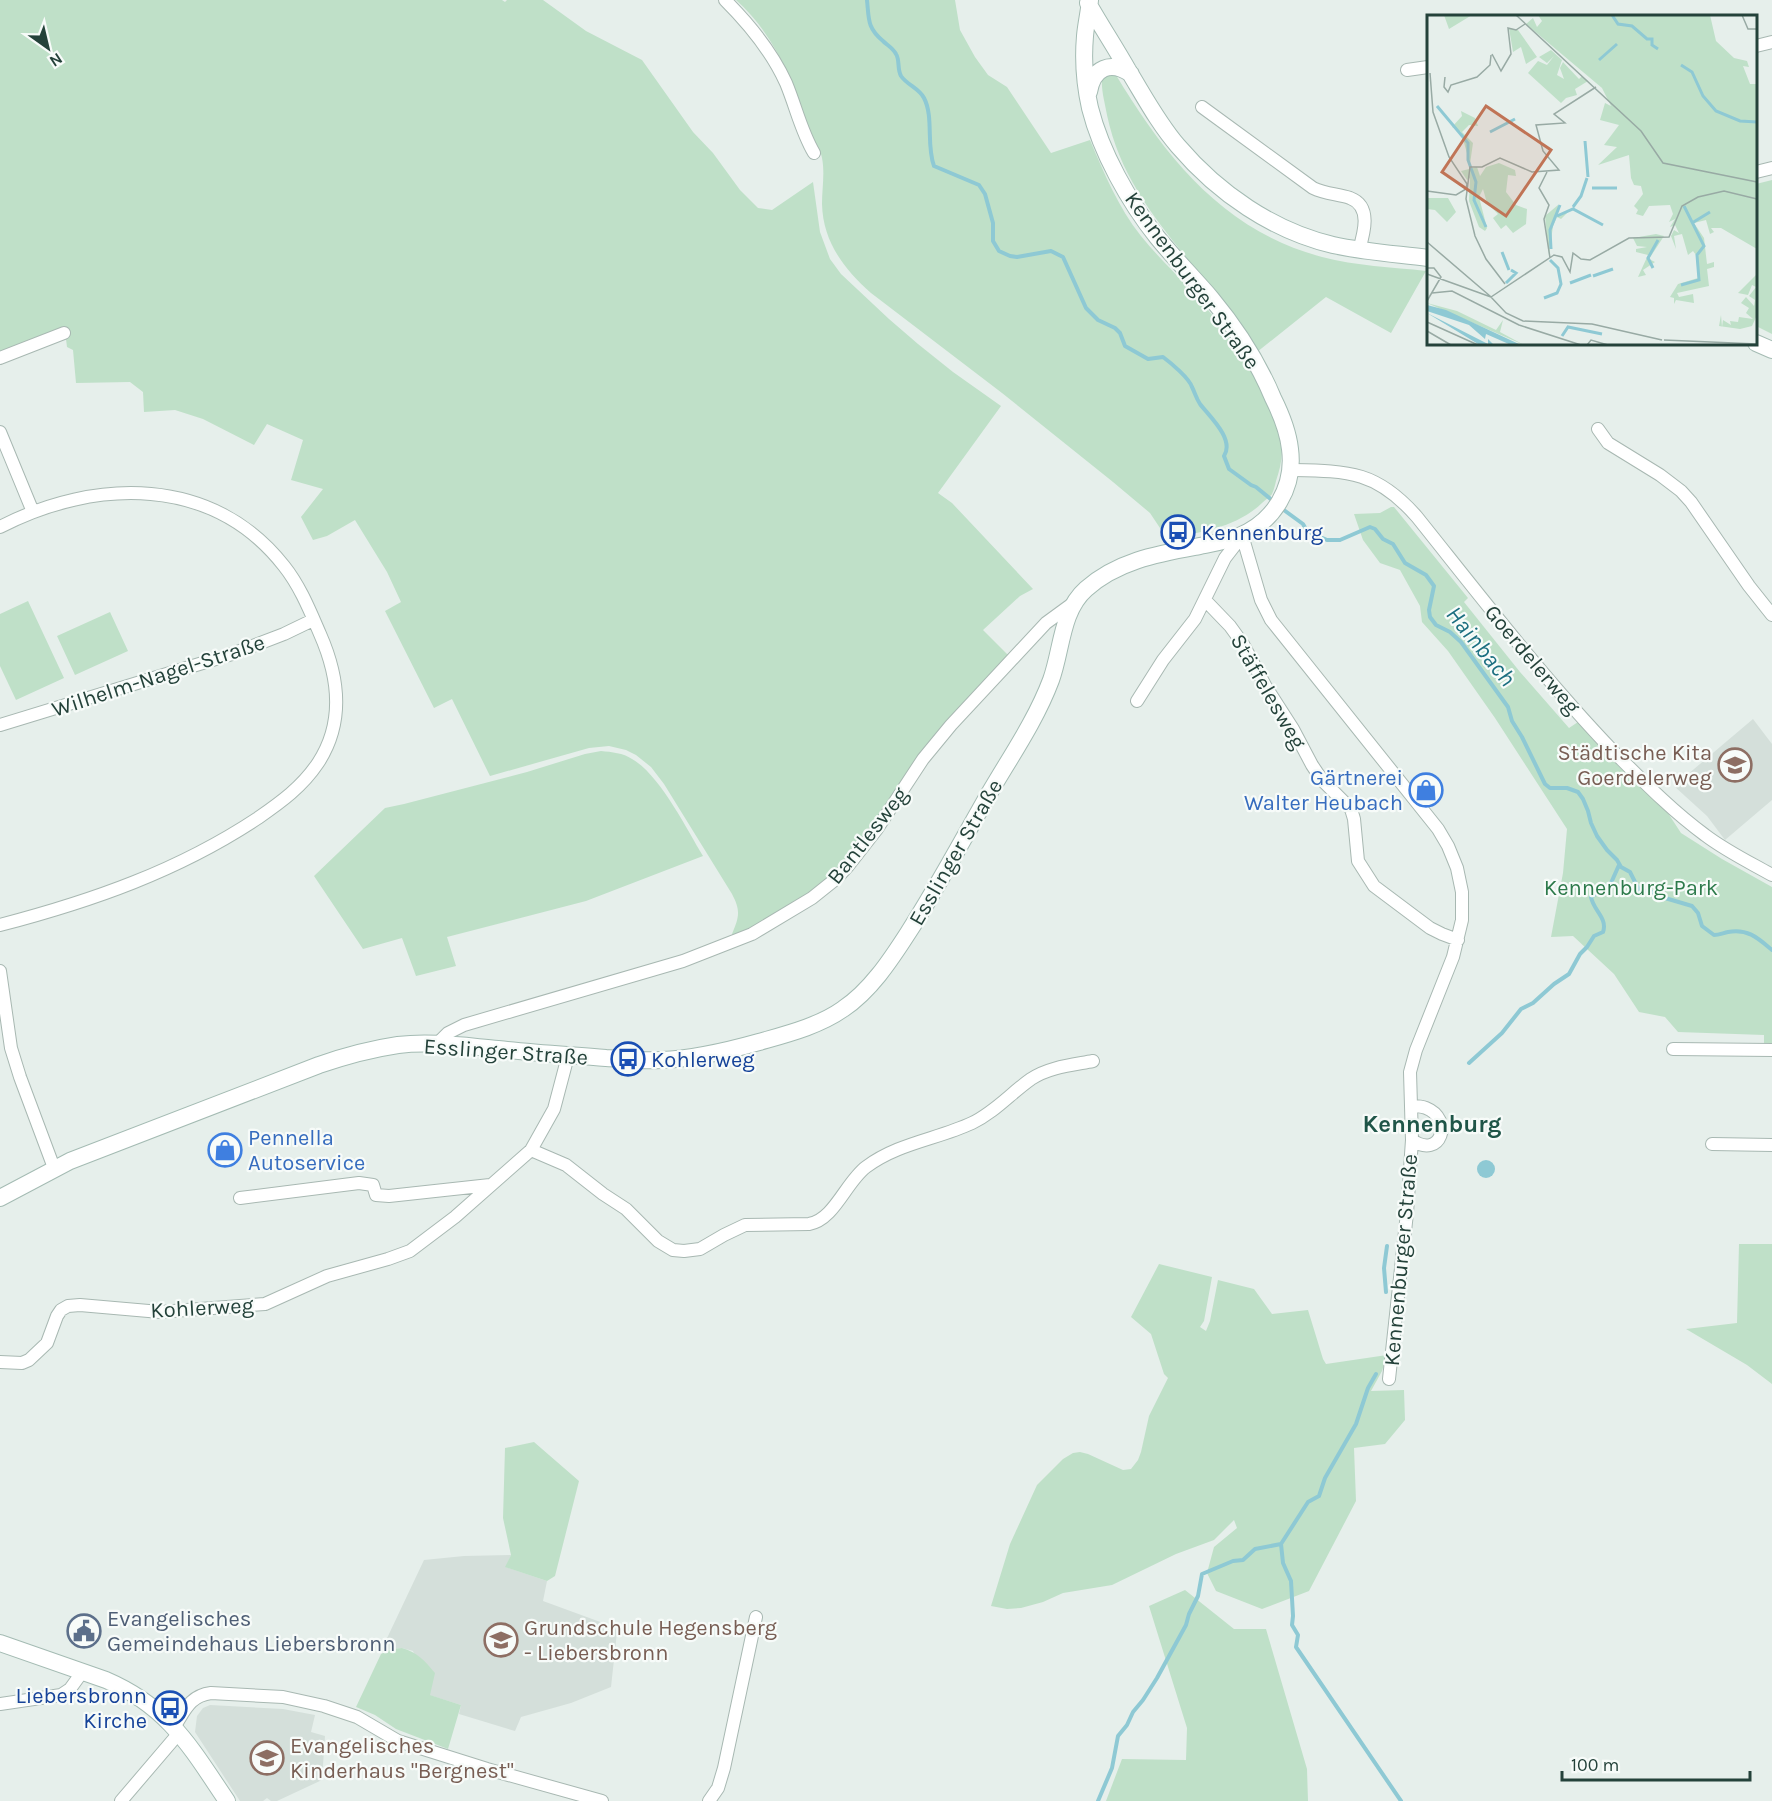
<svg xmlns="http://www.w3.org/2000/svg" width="1772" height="1801" viewBox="0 0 1772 1801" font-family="Karla,sans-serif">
  <rect width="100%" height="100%" fill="#e6efeb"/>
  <!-- built -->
  <path fill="#d4dfda" d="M1753 719 1772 744V800L1725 840 1707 816 1674 786Z
    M511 1555 506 1567 547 1581 543 1601 614 1627 617 1632 611 1687 571 1703 521 1717 515 1731 459 1714 461 1705 429 1695 413 1651 402 1648 391 1649 380 1653 424 1560 464 1556Z
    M210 1705 283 1709 315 1715 311 1732 325 1736 322 1780 277 1801H271L267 1798 263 1801H240L195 1732 197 1716 203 1708Z"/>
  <!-- green -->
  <path fill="#bfe0c8" d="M0 0H502L505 2 507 0H543L586 31 642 60 693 132 713 153 740 190 758 208 772 210 813 182 820 232 830 259 841 274 889 319 918 344 953 372 1001 406 938 493 952 503 1033 589 1020 596 983 630 1008 655 834 876 759 926 733 936 732 934C739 917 741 911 732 894L664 784 651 767 636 755 626 750 609 746 589 748 490 776 452 699 434 708 385 611 401 602 387 572 355 520 327 536 313 540 301 517 323 489 291 480 303 440 267 424 254 445 203 419 175 410 144 412 143 392 130 382 76 383 73 350 67 347 66 339 0 354Z
    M736 0H955L960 30 975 57 988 75 1007 87 1051 153 1090 140C1104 173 1118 207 1141 236 1162 262 1187 284 1208 310 1238 345 1272 399 1281 445 1283 458 1280 469 1276 481 1275 485 1274 490 1272 494 1270 497 1265 500 1262 503 1237 527 1203 532 1170 538L1166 537 1150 513 1113 482 1002 393 871 293C844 269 823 242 822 204 822 189 825 173 822 158 821 150 814 142 810 134 802 116 797 97 790 78 777 49 760 21 736 0Z
    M1109 73 1116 75C1166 158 1224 231 1322 257 1356 266 1392 267 1426 271L1391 333 1326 297 1257 352C1245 335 1233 317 1220 300 1175 240 1123 192 1107 115 1105 103 1101 90 1102 79Z
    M1772 180V334L1756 326V184Z
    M1391 507H1394L1468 598 1464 602 1520 672 1569 728 1578 722 1618 765 1664 807 1681 833 1722 859 1772 887V1044L1764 1043V1035L1678 1032 1665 1017 1639 1012 1614 974 1573 936 1551 937 1563 873 1567 829 1495 718 1448 651 1422 622 1420 606 1400 570 1380 563 1363 540 1354 514 1380 513Z
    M28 601 64 678 16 700 0 666V614Z
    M110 612 128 651 75 675 57 636Z
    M601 751C612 752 623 753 632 759 660 775 686 828 703 856L586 901 447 937 456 966 416 976 402 938 363 949 314 876 385 808 404 804 527 772 585 754Z
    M1739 1244H1772V1384L1747 1365 1686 1329 1737 1323Z
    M1159 1264 1212 1277 1204 1321 1200 1327 1206 1331 1210 1321 1218 1280 1254 1289 1272 1314 1308 1310 1323 1359 1326 1364 1387 1355 1382 1371 1371 1391 1404 1390 1405 1420 1385 1444 1354 1448 1356 1501 1309 1591 1262 1609 1216 1591 1207 1573 1214 1547 1237 1528 1234 1520 1214 1540 1176 1554 1112 1585 1063 1593 1043 1602 1021 1608 1007 1609 991 1606 1010 1544 1037 1485 1063 1459 1073 1453 1080 1452 1088 1454 1123 1470 1131 1469 1138 1460 1141 1452 1149 1416 1168 1378 1164 1374 1151 1334 1131 1317Z
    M534 1442 579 1481 555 1576 547 1581 505 1567 511 1555 503 1518 505 1448Z
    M1185 1590 1234 1629H1266L1307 1769 1308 1801H1106L1122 1759 1186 1760 1187 1728 1149 1606Z
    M402 1648C417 1652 425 1661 435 1673L430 1695 461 1705 448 1749 396 1729 375 1715 356 1707 381 1654 391 1649Z"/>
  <!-- water -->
  <path fill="#8ec9d4" d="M1477 1169a9 9 0 1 1 18 0a9 9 0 1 1-18 0Z"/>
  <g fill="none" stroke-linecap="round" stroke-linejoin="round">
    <!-- stream -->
    <path stroke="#8ec9d4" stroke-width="4" d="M867 0C869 19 867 28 883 41 887 45 893 48 896 54 900 60 897 69 901 76 907 85 919 88 924 98 934 117 926 145 934 166L979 185 985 194 993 223V241L999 251 1010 256 1017 257 1051 251 1063 257 1086 308 1098 320 1115 328 1120 333 1125 346 1148 359 1163 357C1171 363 1189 378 1192 387 1195 393 1196 398 1200 404 1209 416 1235 439 1224 456L1229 469 1251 485 1256 487 1273 501
      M1281 508 1303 524 1307 531 1327 540H1340L1370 527 1375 529 1383 539 1393 544 1405 563 1426 575 1434 586 1429 610 1430 617 1436 625 1450 632 1461 642 1508 707 1512 721 1522 737 1545 784 1550 788H1567L1578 792 1583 799 1588 811 1591 823 1597 836 1607 850 1617 860 1621 867 1630 872 1639 890 1652 892 1665 898 1692 906 1698 913 1702 926 1714 935C1719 935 1723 933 1728 932 1748 928 1759 939 1772 950
      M1469 1063 1502 1033 1521 1009 1533 1003 1554 984 1569 974 1580 954 1587 947 1594 936 1603 932C1608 918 1593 910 1591 897L1611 883 1619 865
      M1386 1292 1384 1268 1387 1246
      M1281 1544 1283 1563 1291 1581 1293 1616 1292 1625 1298 1635 1296 1647 1401 1801
      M1098 1801 1112 1768 1118 1736 1127 1725 1133 1712 1143 1700 1157 1678 1186 1625 1189 1614 1198 1596 1202 1574 1233 1561 1243 1560 1255 1549 1281 1544 1308 1502 1319 1496 1325 1478 1356 1424 1368 1388 1376 1374"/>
    <!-- street casing -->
    <g stroke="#a8b8b2" stroke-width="14">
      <path id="street" d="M725 0C750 25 772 52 786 83 796 107 801 131 814 153
        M1756 46 1772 42
        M1407 70 1428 67
        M1202 107 1313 188C1325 194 1338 194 1350 198 1372 206 1364 233 1359 250
        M1756 172 1772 168
        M0 358 64 333
        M1598 429 1608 443 1660 475 1681 491 1691 502 1749 586 1772 615
        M0 432 33 512
        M1291 470C1349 471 1377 471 1417 517 1481 597 1543 678 1614 752 1643 781 1672 811 1705 835 1726 851 1749 862 1772 875
        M0 527C95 478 213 475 284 566 300 586 310 611 320 634 339 677 345 722 318 763 302 787 281 802 258 818 178 871 92 901 0 925
        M1242 535 1261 600 1271 620 1438 829 1448 846 1457 868 1462 892V920L1453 957 1416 1050 1410 1072 1412 1140 1407 1213 1389 1379
        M1205 600 1230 626 1243 644 1266 687 1293 729 1312 765 1322 780 1351 809 1354 819 1358 861 1374 886 1430 928 1442 934 1458 940
        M1137 701 1163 660 1195 619 1225 558 1242 536
        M0 725 232 654 284 634 313 620
        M0 971 11 1048 20 1077 54 1168
        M437 1044 448 1033 464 1025 683 961 752 934 812 898 837 878 848 866 877 829 923 759 951 725 1046 623 1072 604
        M1673 1049 1772 1050
        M1411 1106C1415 1106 1421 1106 1426 1108 1454 1119 1441 1160 1412 1140
        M1712 1144 1772 1145
        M531 1150 566 1165 603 1194 626 1209 658 1241 673 1250 684 1251 700 1249 724 1235 745 1225 809 1224C834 1220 846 1182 866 1167 898 1143 938 1139 972 1123 995 1112 1011 1093 1031 1079 1049 1067 1072 1065 1093 1061
        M240 1198 359 1183 373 1185 376 1195 389 1196 490 1185
        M0 1362 22 1363 29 1360 47 1343 57 1316 61 1310 68 1306 80 1305 160 1312 265 1304 327 1276 388 1259 410 1251 455 1217 531 1150 554 1109 568 1056
        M0 1704 61 1695 70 1689 83 1671
        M174 1727C185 1711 189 1696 211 1693L283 1697 324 1706 357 1717 398 1741 487 1769 602 1801
        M121 1801 179 1733
        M709 1801 718 1788 724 1768 756 1617"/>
    </g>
    <!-- secondary casing -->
    <g stroke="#a4bbb3" stroke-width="18">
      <path id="secondary" d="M1088 3C1101 26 1115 47 1128 70 1144 96 1158 123 1178 146 1218 193 1273 231 1333 245 1365 252 1397 254 1428 258
        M1089 92C1093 68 1110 60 1131 74
        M1756 343 1772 350
        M0 1198 70 1161 319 1065C345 1056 371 1049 398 1045 431 1041 464 1046 498 1049 534 1053 570 1055 606 1058 625 1059 643 1061 661 1060 694 1059 727 1051 759 1042 787 1034 819 1026 843 1009 870 991 890 961 908 933 937 888 963 839 990 792 1011 756 1036 720 1051 680 1062 650 1061 611 1086 589 1116 562 1156 554 1195 547 1209 544 1225 542 1239 536 1274 522 1295 487 1290 449 1288 431 1281 414 1273 398 1258 362 1236 328 1211 298 1193 277 1174 258 1157 237 1129 202 1101 152 1090 108 1085 86 1083 59 1085 36 1086 24 1089 12 1090 0
        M0 1643 106 1680C169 1707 191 1748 227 1801"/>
    </g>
    <!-- street -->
    <use href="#street" stroke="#fff" stroke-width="12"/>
    <!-- secondary -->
    <use href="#secondary" stroke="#fff" stroke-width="16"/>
  </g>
  <!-- icons -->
  <defs>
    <g id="bus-ring" transform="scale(1.725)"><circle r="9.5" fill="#f7fbf9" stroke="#1a4fb4" stroke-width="1.5"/><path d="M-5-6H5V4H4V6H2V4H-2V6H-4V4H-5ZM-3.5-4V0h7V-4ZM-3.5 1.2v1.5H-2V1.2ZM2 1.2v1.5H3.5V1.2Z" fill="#1a4fb4"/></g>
    <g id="school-ring" transform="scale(1.725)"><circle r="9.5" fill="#f7fbf9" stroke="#8d6e63" stroke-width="1.5"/><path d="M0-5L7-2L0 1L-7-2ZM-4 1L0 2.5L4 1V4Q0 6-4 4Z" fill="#8d6e63"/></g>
    <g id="shop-ring" transform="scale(1.725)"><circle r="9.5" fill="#f7fbf9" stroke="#3f7fe0" stroke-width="1.5"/><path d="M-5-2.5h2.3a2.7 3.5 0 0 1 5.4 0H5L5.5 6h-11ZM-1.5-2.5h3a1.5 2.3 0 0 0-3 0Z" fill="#3f7fe0"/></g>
    <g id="civic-ring" transform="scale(1.725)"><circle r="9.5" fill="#f7fbf9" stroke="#5c6f8a" stroke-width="1.5"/><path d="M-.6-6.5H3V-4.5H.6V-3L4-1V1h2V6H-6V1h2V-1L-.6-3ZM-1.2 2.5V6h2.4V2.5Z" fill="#5c6f8a"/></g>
  </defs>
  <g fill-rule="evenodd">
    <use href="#bus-ring" x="1178" y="532"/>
    <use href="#school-ring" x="1735" y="765"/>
    <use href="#shop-ring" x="1426" y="790"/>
    <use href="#bus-ring" x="628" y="1059"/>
    <use href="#shop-ring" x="225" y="1150"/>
    <use href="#civic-ring" x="84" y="1631"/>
    <use href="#school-ring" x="501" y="1640"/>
    <use href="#bus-ring" x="170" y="1708"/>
    <use href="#school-ring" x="267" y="1758"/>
  </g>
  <g text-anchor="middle" stroke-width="4.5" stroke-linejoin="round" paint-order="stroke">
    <!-- street labels -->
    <g font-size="22" fill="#24423a" stroke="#f7fbf9">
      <text transform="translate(1193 280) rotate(54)" y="8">Kennenburger Straße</text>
      <text transform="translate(1533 659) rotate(50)" y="8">Goerdelerweg</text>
      <text transform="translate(158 675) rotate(-18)" y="8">Wilhelm-Nagel-Straße</text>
      <text transform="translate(1269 691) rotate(60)" y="8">Stäffelesweg</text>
      <text transform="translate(867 835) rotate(-52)" y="8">Bantlesweg</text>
      <text transform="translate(955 852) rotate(-60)" y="8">Esslinger Straße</text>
      <text transform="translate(506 1051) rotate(4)" y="8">Esslinger Straße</text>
      <text transform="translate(1400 1260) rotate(-85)" y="8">Kennenburger Straße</text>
      <text transform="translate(202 1307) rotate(-3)" y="8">Kohlerweg</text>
    </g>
    <!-- transit labels -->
    <g font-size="22" fill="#164399" stroke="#f7fbf9" text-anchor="start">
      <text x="1201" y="540">Kennenburg</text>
      <text x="651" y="1067">Kohlerweg</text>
      <text x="147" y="1703" text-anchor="end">Liebersbronn<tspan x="147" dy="25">Kirche</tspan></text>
    </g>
    <!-- education labels -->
    <g font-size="22" fill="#785e54" stroke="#f7fbf9" text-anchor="start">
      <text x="1712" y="760" text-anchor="end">Städtische Kita<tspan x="1712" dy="25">Goerdelerweg</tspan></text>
      <text x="524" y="1635">Grundschule Hegensberg<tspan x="524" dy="25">- Liebersbronn</tspan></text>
      <text x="290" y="1753">Evangelisches<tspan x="290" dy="25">Kinderhaus "Bergnest"</tspan></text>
    </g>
    <!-- shop labels -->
    <g font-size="22" fill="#366cbe" stroke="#f7fbf9" text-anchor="end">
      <text x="1403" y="785">Gärtnerei<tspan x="1403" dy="25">Walter Heubach</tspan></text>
      <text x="248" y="1145" text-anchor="start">Pennella<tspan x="248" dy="25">Autoservice</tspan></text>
    </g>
    <!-- park labels -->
    <g font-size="22" fill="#2d7a4b" stroke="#f7fbf9">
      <text x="1631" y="895">Kennenburg-Park</text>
    </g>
    <!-- service labels -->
    <g font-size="22" fill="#4e5e75" stroke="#f7fbf9" text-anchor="start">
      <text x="107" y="1626">Evangelisches<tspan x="107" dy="25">Gemeindehaus Liebersbronn</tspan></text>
    </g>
    <!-- water labels -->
    <g font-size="24" font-style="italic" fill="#1c6f80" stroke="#f7fbf9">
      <text transform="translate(1481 646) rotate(51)" y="8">Hainbach</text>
    </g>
    <!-- neighbourhood labels -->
    <g font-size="24" font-weight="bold" fill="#1f5548" stroke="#f7fbf9">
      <text x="1432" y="1132">Kennenburg</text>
    </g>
  </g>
  <!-- overview -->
  <g transform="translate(1427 15)">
    <rect width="330" height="330" fill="#e6efeb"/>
    <path d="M17 0H45L22 14ZM111 0H283L289 26 307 43 320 46 322 52 316 51 323 69H330V234L294 213H284L287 217 283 219 279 205 267 208 277 223 280 249 287 247V252L280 254 282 271 250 278 252 282 266 279 267 288 249 285 247 289V283L243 282 251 269 271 263 269 240 266 236 261 240 255 219 247 221 249 234 244 221 247 215 252 218 248 210 243 212 248 204 242 207 246 199 243 190 222 191 216 201 209 199 211 195 207 191 216 179 214 171 207 170 204 163 202 140 171 150 190 132 177 130 192 110 173 105 178 88 184 91 175 73 99 9 106 3 110 12 115 6ZM82 13 91 15 110 42 99 49 94 32 86 37ZM124 35 135 45 130 60 137 64 133 53 136 47 152 64 155 61 161 66 148 74 150 80 139 83 134 88 101 58 111 46 120 50 127 41 120 48 112 42ZM34 96 48 103 51 111 42 110 35 117 46 128 43 149 34 117 25 112 35 101ZM72 148 88 155 89 161 81 160 79 177 89 190 100 194 99 209 86 218 79 210 74 214 66 203 71 199 60 188 56 174 52 182 60 213 58 216 52 212 42 186 43 163 40 165 34 156 50 152 53 161 59 152ZM0 183H21L29 197 20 207 8 195 0 194ZM131 190V199L141 197 134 204 130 202 126 211 122 240 118 201ZM229 219 237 221 222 244 228 247 216 255 219 260 211 262 221 240 209 237V234L220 232 210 231 206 223ZM330 259V300L325 311 313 314 292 311 294 300 295 312 296 305 304 310 303 306 311 307 312 302 326 304 319 298 322 293 314 288 319 282 327 291 328 285 322 281 329 272 325 270 321 280 311 278ZM0 288 30 296 69 315 76 305 73 317 97 330Z" fill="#bfe0c8"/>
    <path d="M0 290 19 295 94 330H84L59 319 58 324 42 310 0 296ZM0 298 61 329V324L67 330 51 329Z" fill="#8ec9d4"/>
    <path fill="none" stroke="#8ec9d4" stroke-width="3" d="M185 0 191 9 205 11 220 24H225V30L231 34M172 45 190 29M254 50 265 57 276 81 289 96 313 106 330 107M10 91 41 128V145L49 167 47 185 59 212M63 117 88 104M158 126 161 162M165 173H190M146 192 154 181 160 163M130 201 146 194 176 210M265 208 283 197M124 234 123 215 133 190M75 237 82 255M226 253 221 243 231 225M166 261 186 254M79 268 89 258 84 255M143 268 164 260M254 270 272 265 270 240 277 231 257 191M117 283 130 278 134 269 131 253 123 245M135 321 141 312 175 319"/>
    <path fill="none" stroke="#98aaa4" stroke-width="1.5" d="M89 0 214 116 236 148 330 167M315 0 321 14H330M65 39 74 56 84 39 81 13 89 15 98 9M18 62 17 72 21 77 24 70 50 62 63 50 64 40M120 157 112 173 122 190 117 204 123 243M0 176 29 180 39 174 40 169 22 142 6 97 3 58M0 227 63 281M0 253H7L14 262 0 286M0 259 64 282M78 269 59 244 48 221 39 184 43 152H55L73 143 105 157 132 155 116 136 109 110 138 108 127 99 169 72M5 278 25 276 92 310 154 330M63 281 79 298 96 306 165 309 235 325M64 282 127 240 135 242 143 257 146 238 154 244 163 245 202 223 242 222 255 191 271 182 297 176 330 184M0 307 51 330M0 316 24 330M237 325 330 329M160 330 164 325 181 330"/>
    <path fill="#c07456" fill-opacity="0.15" stroke="#c07456" stroke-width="3" d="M59 91 124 135 79 201 15 157Z"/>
    <rect width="330" height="330" fill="none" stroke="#24423a" stroke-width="3"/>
  </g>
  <!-- north arrow -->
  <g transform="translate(48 48) rotate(146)" stroke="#f7fbf9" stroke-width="4.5" paint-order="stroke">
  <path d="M0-4.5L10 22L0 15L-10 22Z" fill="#24423a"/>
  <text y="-9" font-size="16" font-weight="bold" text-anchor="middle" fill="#24423a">N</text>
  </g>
  <!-- scale -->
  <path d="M1562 1771v9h188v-9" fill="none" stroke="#24423a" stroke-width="3"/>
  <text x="1571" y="1771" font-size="18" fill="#24423a" stroke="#f7fbf9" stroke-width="4.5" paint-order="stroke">100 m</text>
</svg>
